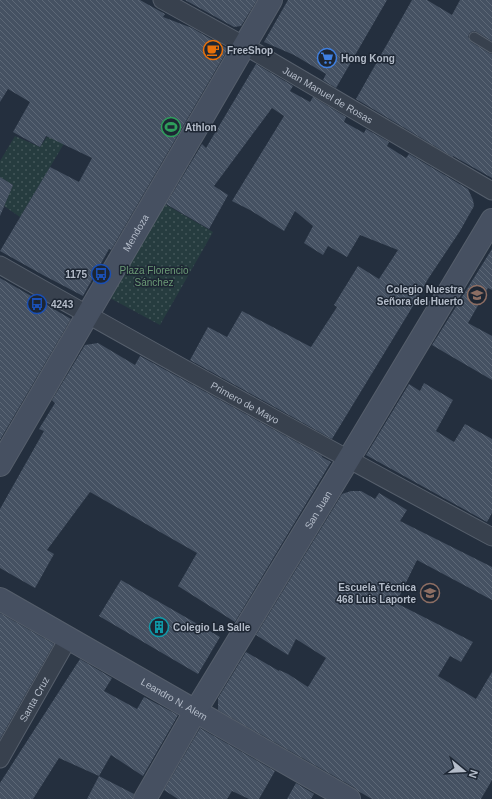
<svg xmlns="http://www.w3.org/2000/svg" width="492" height="799" viewBox="0 0 492 799" font-family="Arial,sans-serif">
  <defs>
    <pattern id="grass-dots" width="8" height="8" patternUnits="userSpaceOnUse"><rect width="8" height="8" fill="#263c3f"/><path d="M2 2h.1M6 6h.1" fill="none" stroke="#435659" stroke-width="1.8" stroke-linecap="round"/></pattern>
    <pattern id="building-back-hatch" width="6" height="6" patternUnits="userSpaceOnUse"><rect width="6" height="6" fill="#455162"/><path d="M-1 5l2 2M0 0l6 6M5-1l2 2" fill="none" stroke="#5d6877"/></pattern>
  </defs>
  <rect width="100%" height="100%" fill="#242f3e"/>
  <!-- grass -->
  <path fill="url(#grass-dots)" d="M51 131 68 137 20 217 4 206 13 185 0 177V161L15 136 40 147Z
    M163 203 213 232 160 325 108 297Z"/>
  <!-- building -->
  <path fill="url(#building-back-hatch)" d="M0 0H140L165 14 163 17 192 28 228 49 111 250 109 249 83 296 43 275 0 251 50 167 79 182 92 158 46 136 40 147 13 132 30 102 8 89 0 102Z
    M185 0H257L241 26 234 27Z
    M288 0H387L336 88 323 80 326 74 294 55 264 42Z
    M412 0H427L452 15 460 0H492V41L475 31 471 32 469 34 468 37 471 42 489 53 492 54V178L453 156V157L356 99Z
    M256 64 293 86 290 91 310 102 313 97 346 117 344 122 364 133 366 129 389 142 387 146 406 158 409 154 468 189 473 200 474 206 460 231 428 279 416 301 332 439 190 360 208 327 227 337 242 311 311 347 337 307 334 305 358 266 379 279 398 250 360 235 347 257 328 246 323 255 304 243 313 226 295 211 284 231 250 210 232 201 284 116 272 108 214 186 228 195 209 229 166 204 202 144 206 148Z
    M0 177 13 185 0 216Z
    M492 249V290L488 288 468 323 492 336V380L449 355 432 345Z
    M0 278 71 319 0 440Z
    M98 343 135 365 140 356 322 456V457L331 462 235 622 178 586 197 553 90 492 47 550 54 554 35 588 0 568V509L44 431 39 429 55 403 52 400 85 345Z
    M424 383 453 400 436 431 454 442 465 424 492 439V513L487 522 366 455 409 384 420 391Z
    M351 491H361L375 499 379 493 407 510 400 521 492 567V600L417 560 396 603 473 642 461 662 450 656 438 676 476 699 492 672V780L481 799H372L358 791 355 788 218 710V698L246 652 279 671V670L288 674 308 687 326 658 296 639 288 655 256 635 342 494Z
    M121 580 220 637 198 674 99 616Z
    M0 613 54 644 0 739Z
    M80 659 112 678 104 691 137 709 144 697 178 715 173 724 143 776 111 755 99 776 59 758 33 799H0V783Z
    M200 728 275 771 259 799H249L232 791 227 799H178L164 790Z
    M99 776 134 794 133 799H87Z
    M296 783 314 794 311 799H287Z"/>
  <g fill="none" stroke-linecap="round" stroke-linejoin="round">
    <!-- service casing -->
    <g stroke="#565f6c" stroke-width="11">
      <path id="service" d="M474 37 492 48"/>
    </g>
    <!-- minor casing -->
    <g stroke="#565f6c" stroke-width="19">
      <g id="minor">
        <path id="s1" d="M162 0 245 46 492 191"/>
        <path id="s2" d="M0 265C163 358 327 448 492 537"/>
        <path id="s3" d="M0 759 68 639"/>
      </g>
    </g>
    <!-- secondary casing -->
    <g stroke="#565f6c" stroke-width="24">
      <g id="secondary">
        <path id="s4" d="M0 465 271 0"/>
        <path id="s5" d="M0 599 349 799"/>
        <path id="s6" d="M145 799 196 710 348 460 492 220"/>
      </g>
    </g>
    <!-- service -->
    <use href="#service" stroke="#38414e" stroke-width="9"/>
    <!-- minor -->
    <use href="#minor" stroke="#38414e" stroke-width="17"/>
    <!-- secondary -->
    <use href="#secondary" stroke="#465061" stroke-width="22"/>
  </g>
  <!-- icons -->
  <defs>
    <g id="cafe-ring" transform="scale(1)"><circle r="9.5" fill="#1d2633" stroke="#e8710a" stroke-width="1.5"/><path d="M-5.5-4.5H6V0H3Q3 3.5 0 3.5H-2.5Q-5.5 3.5-5.5 0ZM3-3.2v2h1.7v-2ZM-6 4.5H4V6H-6Z" fill="#e8710a"/></g>
    <g id="supermarket-ring" transform="scale(1)"><circle r="9.5" fill="#1d2633" stroke="#3f7fe0" stroke-width="1.5"/><path d="M-6-5.5h2.5l.6 2H6L4.5 2H-2.5L-4.4-4H-6ZM-1.5 3.2a1.3 1.3 0 1 0 .1 0ZM3 3.2a1.3 1.3 0 1 0 .1 0Z" fill="#3f7fe0"/></g>
    <g id="stadium-ring" transform="scale(1)"><circle r="9.5" fill="#1d2633" stroke="#2e9e5b" stroke-width="1.5"/><path d="M0-5a6.5 5 0 1 0 0 10a6.5 5 0 1 0 0-10ZM-3.5-1.8h7v3.6h-7Z" fill="#2e9e5b"/></g>
    <g id="bus-ring" transform="scale(1)"><circle r="9.5" fill="#1d2633" stroke="#1a4fb4" stroke-width="1.5"/><path d="M-5-6H5V4H4V6H2V4H-2V6H-4V4H-5ZM-3.5-4V0h7V-4ZM-3.5 1.2v1.5H-2V1.2ZM2 1.2v1.5H3.5V1.2Z" fill="#1a4fb4"/></g>
    <g id="school-ring" transform="scale(1)"><circle r="9.5" fill="#1d2633" stroke="#8d6e63" stroke-width="1.5"/><path d="M0-5L7-2L0 1L-7-2ZM-4 1L0 2.5L4 1V4Q0 6-4 4Z" fill="#8d6e63"/></g>
    <g id="building-ring" transform="scale(1)"><circle r="9.5" fill="#1d2633" stroke="#0f9aa8" stroke-width="1.5"/><path d="M-4-6H4V6H1V3H-1V6H-4ZM-2.5-4.3h1.7v1.8h-1.7ZM.8-4.3h1.7v1.8H.8ZM-2.5-1h1.7V.8h-1.7ZM.8-1h1.7V.8H.8Z" fill="#0f9aa8"/></g>
  </defs>
  <g fill-rule="evenodd">
    <use href="#cafe-ring" x="213" y="50"/>
    <use href="#supermarket-ring" x="327" y="58"/>
    <use href="#stadium-ring" x="171" y="127"/>
    <use href="#bus-ring" x="101" y="274"/>
    <use href="#school-ring" x="477" y="295"/>
    <use href="#bus-ring" x="37" y="304"/>
    <use href="#school-ring" x="430" y="593"/>
    <use href="#building-ring" x="159" y="627"/>
  </g>
  <g text-anchor="middle" stroke-width="3" stroke-linejoin="round" paint-order="stroke">
    <!-- poi labels -->
    <g font-size="10" font-weight="bold" fill="#b4bcc9" stroke="#1d2633" text-anchor="start">
      <text x="227" y="54">FreeShop</text>
      <text x="341" y="62">Hong Kong</text>
      <text x="185" y="131">Athlon</text>
      <text x="87" y="278" text-anchor="end">1175</text>
      <text x="463" y="293" text-anchor="end">Colegio Nuestra<tspan x="463" dy="12">Señora del Huerto</tspan></text>
      <text x="51" y="308">4243</text>
      <text x="416" y="591" text-anchor="end">Escuela Técnica<tspan x="416" dy="12">468 Luis Laporte</tspan></text>
      <text x="173" y="631">Colegio La Salle</text>
    </g>
    <!-- street labels -->
    <g font-size="10" fill="#b4bcc9" stroke="#1d2633">
      <text dy="4" stroke="none"><textPath href="#s1" startOffset="191">Juan Manuel de Rosas</textPath></text>
      <text dy="4" stroke="none"><textPath href="#s4" startOffset="269">Mendoza</textPath></text>
      <text dy="4" stroke="none"><textPath href="#s2" startOffset="281">Primero de Mayo</textPath></text>
      <text dy="4" stroke="none"><textPath href="#s6" startOffset="337">San Juan</textPath></text>
      <text dy="4" stroke="none"><textPath href="#s3" startOffset="69">Santa Cruz</textPath></text>
      <text dy="4" stroke="none"><textPath href="#s5" startOffset="201">Leandro N. Alem</textPath></text>
    </g>
    <!-- park labels -->
    <g font-size="10" fill="#6b9a76" stroke="#1d2633">
      <text x="154" y="274">Plaza Florencio<tspan x="154" dy="12">Sánchez</tspan></text>
    </g>
  </g>
  <!-- north arrow -->
  <g transform="translate(464 771) rotate(108)" stroke="#1d2633" stroke-width="3" paint-order="stroke">
  <path d="M0-3L7 15L0 10L-7 15Z" fill="#b4bcc9"/>
  <text y="-6" font-size="11" font-weight="bold" text-anchor="middle" fill="#b4bcc9">N</text>
  </g>
</svg>
